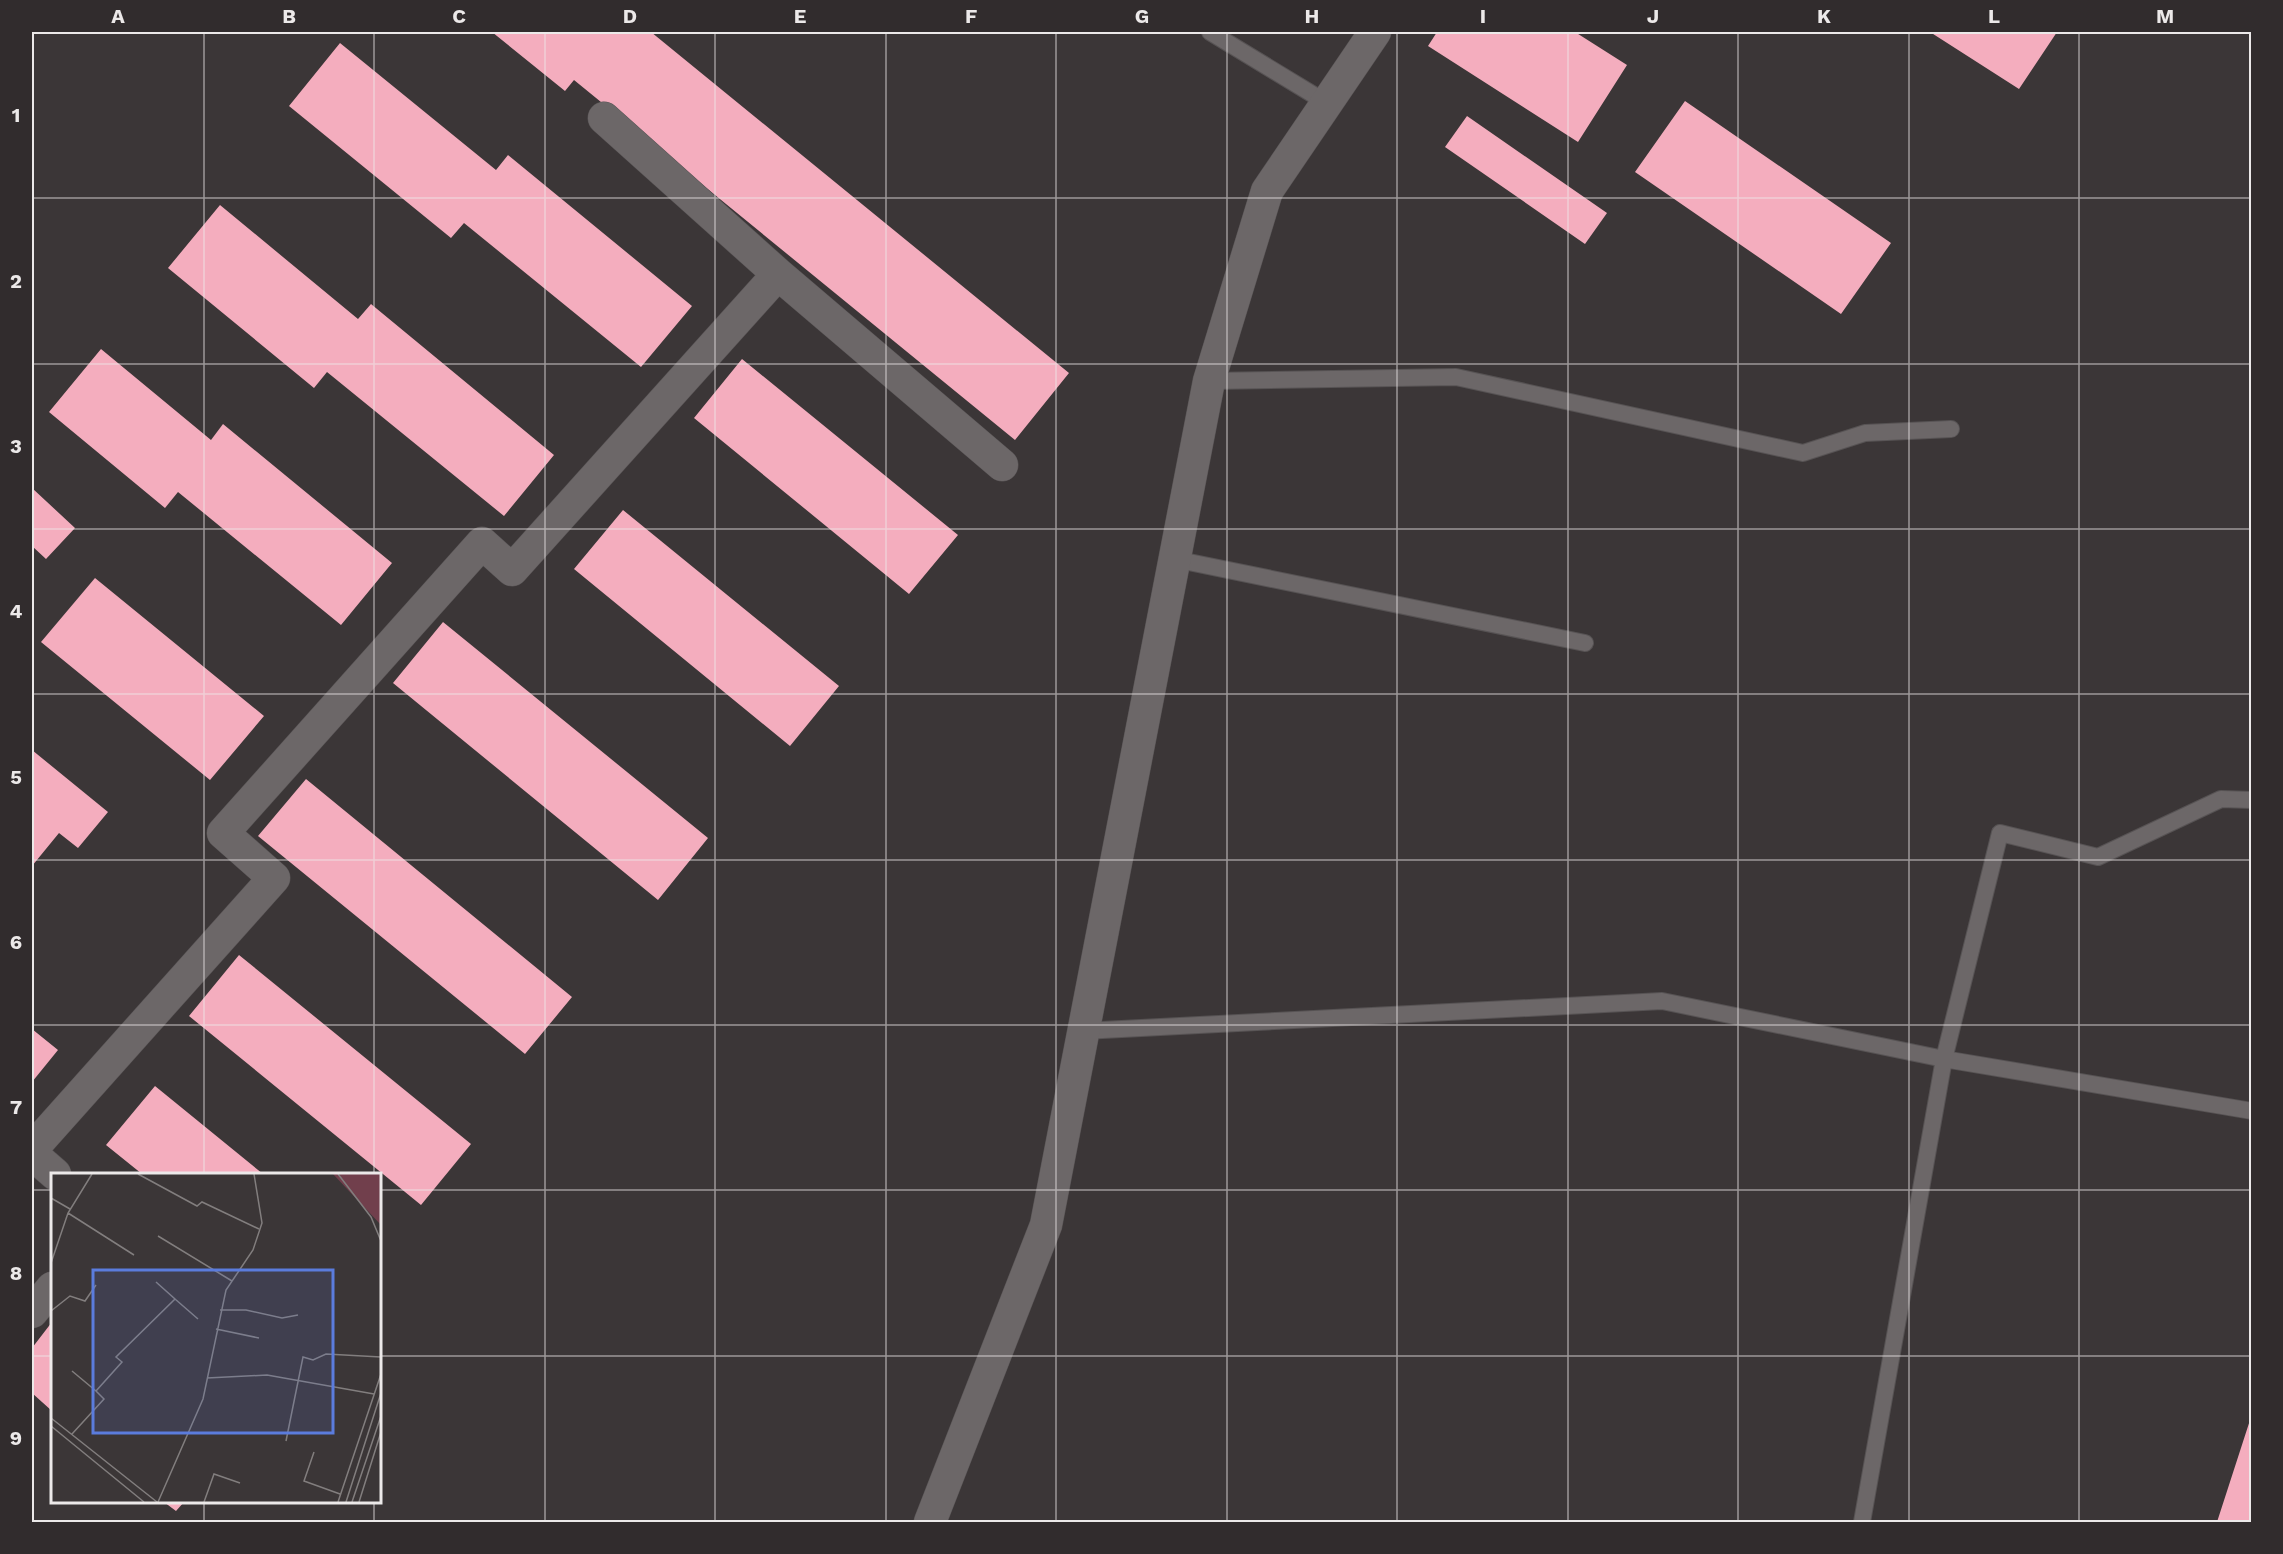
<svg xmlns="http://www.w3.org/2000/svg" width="2283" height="1554" viewBox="0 0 2283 1554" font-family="'Work Sans',sans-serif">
  <rect width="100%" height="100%" fill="#3b3637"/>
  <!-- building -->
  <path fill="#f4adbe" d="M492 32H651L1069 373 1015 440 574 80 565 91Z
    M1437 32H1575L1627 65 1578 142 1428 46Z
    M1930 32H2057L2019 89Z
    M340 43 496 170 508 155 692 306 641 367 464 223 451 238 289 106Z
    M1685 101 1891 243 1841 314 1635 172Z
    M1467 116 1607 213 1585 244 1445 147Z
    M220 205 358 319 371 304 554 455 504 516 327 372 314 388 168 268Z
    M101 349 211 440 223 424 392 563 341 625 178 492 165 508 49 412Z
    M742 359 958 535 909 594 694 418Z
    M32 488 75 528 46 559 32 546Z
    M623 510 839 686 790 746 574 569Z
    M95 578 264 716 210 780 41 642Z
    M443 622 708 838 658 900 393 683Z
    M32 750 108 812 78 848 59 833 32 866Z
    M306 779 572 997 525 1054 258 836Z
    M239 955 471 1144 421 1205 189 1016Z
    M32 1029 58 1050 32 1082Z
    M155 1086 263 1174H142L106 1145Z
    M52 1322V1411L32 1393V1348Z
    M2251 1417 2252 1522H2217Z
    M164 1502H184L176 1511Z"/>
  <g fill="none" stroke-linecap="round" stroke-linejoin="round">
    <!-- service casing -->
    <g stroke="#575354" stroke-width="18">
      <path id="service" d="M1210 32 1327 103
        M1209 381 1456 377 1803 453 1865 433 1951 429
        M1174 559 1585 643
        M1083 1031 1662 1001 1944 1059 2252 1111
        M1862 1522 1944 1059 2000 833 2098 857 2221 799 2252 800"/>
    </g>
    <!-- minor casing -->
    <g stroke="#575354" stroke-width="33">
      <path id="minor" d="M778 274 1002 465
        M32 1149 274 878 223 833 482 543 512 570 778 274 604 118
        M32 1154 55 1174
        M32 1312 52 1288
        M930 1522 1046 1225 1209 381 1267 191 1375 32"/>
    </g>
    <!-- service -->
    <use href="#service" stroke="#6c6768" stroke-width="16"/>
    <!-- minor -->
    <use href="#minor" stroke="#6c6768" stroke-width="32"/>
  </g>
  <!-- grid -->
  <path fill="none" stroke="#ece9e9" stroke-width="1.5" stroke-opacity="0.55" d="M204 32V1174M374 32V1174M545 32V1522M715 32V1522M886 32V1522M1056 32V1522M1227 32V1522M1397 32V1522M1568 32V1522M1738 32V1522M1909 32V1522M2079 32V1522M32 198H2252M32 364H2252M32 529H2252M32 694H2252M32 860H2252M32 1025H2252M32 1190H52M380 1190H2252M32 1356H52M380 1356H2252M204 1502V1522M374 1502V1522"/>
  <!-- overview -->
  <g transform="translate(51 1173)">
    <rect width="330" height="330" fill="#3b3637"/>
    <path d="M282 1H330V52Z" fill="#713f4c"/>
    <path fill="none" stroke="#827e7e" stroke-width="1.5" d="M87 1 146 33 151 29 208 56M287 1 320 44 330 68M0 25 19 36M17 40 83 82M107 63 181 108M0 90 17 40 41 1M124 126 147 146M169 137H195L231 145 247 142M0 138 19 123 34 128 45 112M165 156 208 165M21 198 45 218M156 205 216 202 323 221M0 245 106 329M0 253 93 329M21 261 53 226 45 218 71 189 65 184 124 126 105 109M235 268 252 184 262 187 275 181 330 184M263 279 253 308 289 321M107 329 152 226 175 117 202 77 211 50 203 1M153 329 163 301 189 310M287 329 330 201M295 329 330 220M301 329 330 243M308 329 330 259"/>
    <path fill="#5b7cdd" fill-opacity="0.15" stroke="#5b7cdd" stroke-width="3" d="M42 97H282V260H42Z"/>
    <rect width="330" height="330" fill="none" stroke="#ece9e9" stroke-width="3"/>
  </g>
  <!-- border -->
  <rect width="2283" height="1554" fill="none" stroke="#312c2d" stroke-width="66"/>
  <rect x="33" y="33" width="2217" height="1488" fill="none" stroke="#ece9e9" stroke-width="2"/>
  <g font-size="20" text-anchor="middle" font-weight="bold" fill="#ece9e9">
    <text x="118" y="23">A</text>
    <text x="289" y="23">B</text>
    <text x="459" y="23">C</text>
    <text x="630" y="23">D</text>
    <text x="800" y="23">E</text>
    <text x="971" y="23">F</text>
    <text x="1142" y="23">G</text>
    <text x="1312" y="23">H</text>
    <text x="1483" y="23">I</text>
    <text x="1653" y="23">J</text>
    <text x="1824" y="23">K</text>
    <text x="1994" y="23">L</text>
    <text x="2165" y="23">M</text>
    <text x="16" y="122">1</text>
    <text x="16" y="288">2</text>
    <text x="16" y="453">3</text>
    <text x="16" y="618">4</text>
    <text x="16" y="784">5</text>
    <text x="16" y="949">6</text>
    <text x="16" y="1114">7</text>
    <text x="16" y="1280">8</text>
    <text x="16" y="1445">9</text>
  </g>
</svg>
